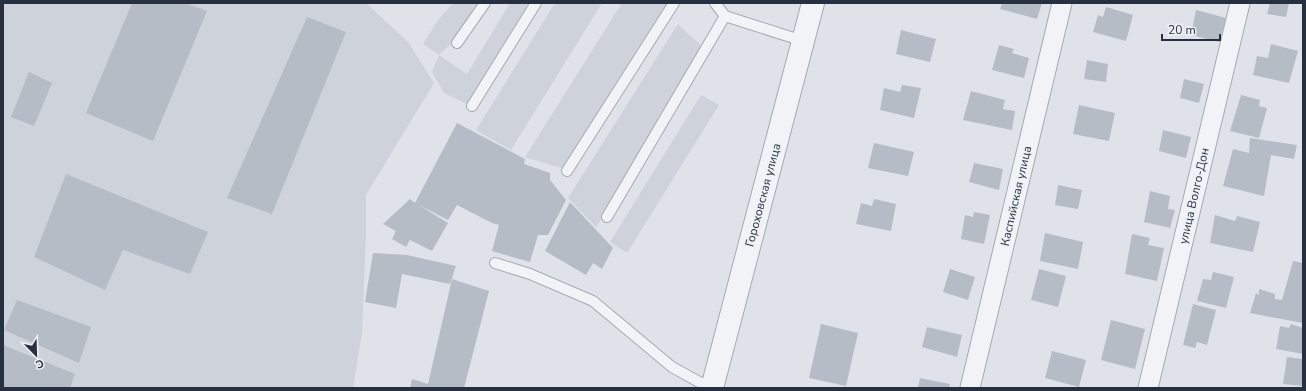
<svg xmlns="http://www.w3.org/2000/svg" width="1306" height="391" viewBox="0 0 1306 391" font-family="'Nunito Sans',sans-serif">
  <rect width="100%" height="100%" fill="#dfe3e9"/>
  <!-- built -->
  <path fill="#cdd2db" d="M3 3H366L408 42 434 83 366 195V234L362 333 353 388H3Z
    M453 3H482L461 35 439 55 467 74 510 3H531L469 105 444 93 432 72 439 55 423 44 438 20Z
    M555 3H602L511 150 476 130Z
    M622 3H667L565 169 525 157Z
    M678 24 709 53 596 227 568 198Z
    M701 95 719 105 627 253 610 242Z"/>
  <!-- building -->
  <path fill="#b6bcc6" d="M132 3H186L207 11 153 141 86 113Z
    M1002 3H1042L1037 19 1000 9Z
    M1270 3H1289L1286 17 1267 14Z
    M1106 7 1133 15 1126 41 1093 32 1098 15 1103 17Z
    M1196 10 1226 18 1219 42 1191 35Z
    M307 17 346 32 272 214 227 198Z
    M901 30 936 39 930 62 896 54Z
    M1271 44 1298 51 1289 83 1253 75 1257 56 1268 58Z
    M999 45 1014 49 1012 53 1029 58 1024 78 992 70Z
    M1087 60 1108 64 1106 82 1084 79Z
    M29 72 52 83 34 126 11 117Z
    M1184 79 1204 84 1199 103 1180 98Z
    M902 85 921 88 914 118 880 110 884 88 900 92Z
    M971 91 1005 100 1003 109 1015 111 1012 130 963 120Z
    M1241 95 1260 100 1259 106 1267 108 1259 138 1230 131Z
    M1079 105 1115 113 1109 141 1073 134Z
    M457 123 525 159 524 164 550 173V180L566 200 548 235H538L530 262 492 251 499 225 492 223 457 205 448 220 419 205 448 223 432 251 410 240 406 247 392 239 396 231 383 224 410 199 415 203Z
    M1163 130 1191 137 1186 158 1159 151Z
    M1250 138 1297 145 1294 159 1271 155 1264 196 1223 186 1233 149 1249 153Z
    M874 143 914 152 908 176 868 168Z
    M974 163 1003 169 999 190 969 182Z
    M66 174 208 232 190 274 123 250 105 290 34 257Z
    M1058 185 1082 190 1078 209 1055 205Z
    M1150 191 1170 196 1168 209 1175 210 1170 228 1144 222Z
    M874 199 896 204 891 231 856 224 861 203 872 206Z
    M570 202 613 248 602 269 593 263 586 275 545 251Z
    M974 212 990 215 984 244 961 239 965 215 973 217Z
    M1215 215 1235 221 1237 216 1260 222 1253 252 1210 243Z
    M1045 233 1083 242 1078 269 1040 261Z
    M1132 234 1150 238 1148 245 1164 248 1157 281 1125 274Z
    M373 253 407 255 456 266 450 284 402 274 396 308 365 302Z
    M1293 261 1303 263V323L1250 313 1256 293 1259 295V289L1275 294V299L1282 300Z
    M950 269 975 277 968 300 943 292Z
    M1039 269 1066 276 1058 307 1031 300Z
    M1213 272 1234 277 1226 308 1197 301 1203 279 1211 280Z
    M452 279 489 291 464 388H410L412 379 428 384Z
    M17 300 91 327 79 363 4 330Z
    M1193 304 1216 310 1207 345 1197 342 1195 348 1183 345Z
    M1111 320 1145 329 1135 369 1101 360Z
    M821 324 858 333 846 386 809 378Z
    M1291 324 1303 328V354L1276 349 1280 326 1289 328Z
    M927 327 962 335 957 357 922 347Z
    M3 345 75 374 70 388H3Z
    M1052 351 1086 360 1079 387 1045 378Z
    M1287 357 1303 359V386L1283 384Z
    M920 378 950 384 949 388H918Z"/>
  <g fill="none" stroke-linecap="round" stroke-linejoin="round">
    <!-- service casing -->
    <g stroke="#a4aab3" stroke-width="12">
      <path id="service" d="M715 3 725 16
        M457 43 485 3
        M472 106 536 3
        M567 171 674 3
        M607 217 725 16 803 41
        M495 263 530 274 593 301 672 367 710 388"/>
    </g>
    <!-- minor casing -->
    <g stroke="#a4aab3" stroke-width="21">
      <path id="minor" d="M970 388 1062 3
        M1148 388 1240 3"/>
    </g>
    <!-- tertiary casing -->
    <g stroke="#a4aab3" stroke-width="24">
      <path id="tertiary" d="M712 388 813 3"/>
    </g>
    <!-- service -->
    <use href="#service" stroke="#f2f3f7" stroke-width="10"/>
    <!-- minor -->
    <use href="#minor" stroke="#f2f3f7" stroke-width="19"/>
    <!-- tertiary -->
    <use href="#tertiary" stroke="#f2f3f7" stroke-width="22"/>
  </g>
  <g text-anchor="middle" stroke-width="4" stroke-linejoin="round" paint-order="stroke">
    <!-- street labels -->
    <g font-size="12" fill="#273041" stroke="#eef1f6">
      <text transform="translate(763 195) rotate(-75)" y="4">Гороховская улица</text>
      <text transform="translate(1016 196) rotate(-77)" y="4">Каспийская улица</text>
      <text transform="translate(1194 196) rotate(-77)" y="4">улица Волго-Дон</text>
    </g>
  </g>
  <!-- border -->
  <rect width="1306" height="391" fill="none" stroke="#273041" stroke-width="8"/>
  <!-- north arrow -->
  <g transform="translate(36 355) rotate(157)" stroke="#eef1f6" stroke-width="3" paint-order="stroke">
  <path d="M0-3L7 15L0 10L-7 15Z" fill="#273041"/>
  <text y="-6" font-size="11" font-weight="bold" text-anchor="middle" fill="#273041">С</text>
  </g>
  <!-- scale -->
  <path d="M1162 34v6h58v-6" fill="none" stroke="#273041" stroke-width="2"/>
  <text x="1168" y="34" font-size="12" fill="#273041" stroke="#eef1f6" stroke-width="3" paint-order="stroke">20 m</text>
</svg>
